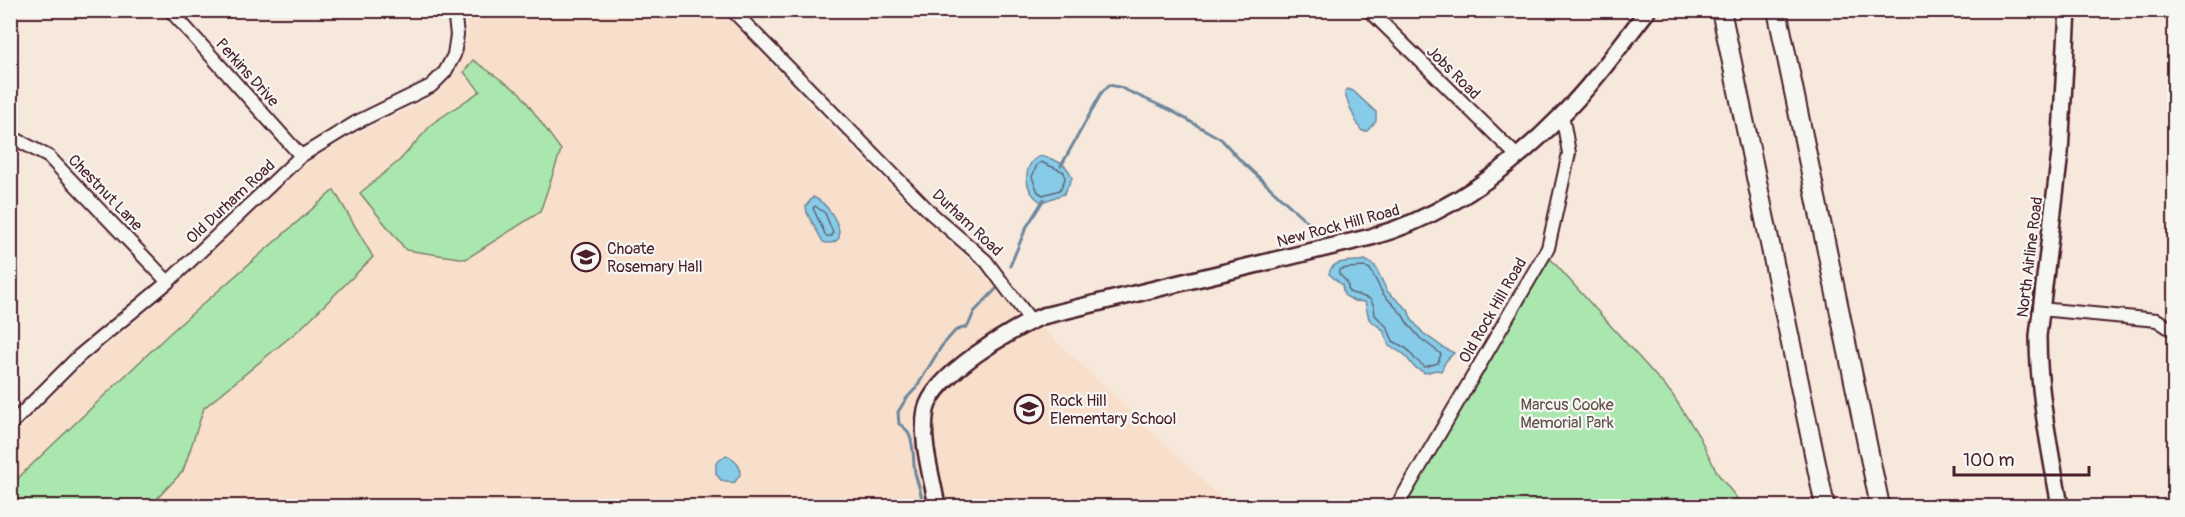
<svg xmlns="http://www.w3.org/2000/svg" width="2185" height="517" viewBox="0 0 2185 517" font-family="Pangolin,sans-serif">
  <rect width="100%" height="100%" fill="#f7e8dc"/>
  <filter id="ink" filterUnits="userSpaceOnUse"><feTurbulence type="fractalNoise" baseFrequency=".0167" numOctaves="2"/><feDisplacementMap in="SourceGraphic" scale="12" xChannelSelector="R" yChannelSelector="G"/><feConvolveMatrix kernelMatrix="1 2 1 2 8 2 1 2 1" color-interpolation-filters="sRGB"/></filter>
  <g filter="url(#ink)">
    <!-- built -->
    <path fill="#f8dfcc" d="M465 11H724L798 94 859 156 993 283 1016 310 1015 322 961 357 917 432V442L930 506H11V439L76 373 178 285 265 199 301 167 351 136 425 101 445 86 456 73 465 49 468 32Z
      M1040 325 1230 506H944L928 416 944 385 1003 344Z"/>
    <!-- green -->
    <path fill="#aae7ae" stroke="#7a836c" stroke-width="1.5" d="M473 60 520 93 561 150 540 212 466 259 406 250 360 193 400 160 433 123 480 91 464 72Z
      M334 190 373 257 301 328 204 408 183 471 150 506H11V487L22 474 171 332Z
      M1548 256 1672 394 1699 436 1718 474 1743 506H1404L1489 363Z"/>
    <!-- water -->
    <path fill="#86cce8" stroke="#6e879c" stroke-width="1.5" d="M1348 89 1353 91 1376 112V121L1367 131H1362C1358 127 1345 98 1345 92Z
      M1041 156C1055 160 1068 163 1072 178L1064 194 1042 202C1024 194 1020 163 1041 156Z
      M813 197C827 203 841 223 839 238 835 243 829 244 823 242L807 213 806 206Z
      M1365 260 1375 266 1387 291 1408 310 1412 320 1423 333 1444 348 1454 353 1446 361 1441 371 1436 370 1425 373 1414 367 1404 354 1389 346 1383 330 1369 319 1365 302 1354 301 1344 295 1342 285 1329 274C1332 258 1352 263 1365 260Z
      M726 455C732 457 742 466 740 474 739 477 736 480 734 483L721 480 716 474V463Z"/>
    <g fill="none" stroke-linecap="round" stroke-linejoin="round">
      <!-- shore -->
      <path stroke="#626477" stroke-width="1.5" d="M1041 162 1064 172 1065 179 1060 190 1043 195 1038 192 1032 177 1037 165Z
        M815 206 825 213 833 233 832 236H826L813 208Z
        M1365 267 1370 269 1383 294 1402 314 1408 324 1420 338 1441 354 1438 363 1425 367 1415 359 1407 349 1393 341 1387 327 1375 315 1374 306 1370 299 1349 292 1347 282 1339 274V270L1347 268Z"/>
      <!-- stream -->
      <path stroke="#6e879c" stroke-width="3" d="M1061 166 1102 92 1109 85 1119 87 1170 110 1221 139 1241 161 1326 239
        M1010 266 1026 228 1044 199
        M923 506C922 494 918 485 915 473 912 457 916 432 899 424L898 412 906 399 916 388 941 347 955 331 968 326 974 312 996 289"/>
      <!-- minor casing -->
      <g stroke="#4a1f2b" stroke-width="16">
        <path id="minor" d="M170 10 301 156
          M732 10 932 214 986 261 1031 321
          M1369 10 1517 156
          M10 136 49 157 168 282
          M2040 309 2157 320 2174 331
          M10 425 79 356 168 282 301 156 355 123 431 86 445 72 454 55 457 35 454 10
          M1397 506 1548 248 1569 153 1562 114"/>
      </g>
      <!-- major casing -->
      <g stroke="#4a1f2b" stroke-width="20">
        <path id="major" d="M937 506C932 476 920 441 926 410 933 376 1012 328 1043 316L1371 237C1444 217 1508 170 1561 116 1593 84 1620 46 1648 10
          M2060 506C2050 450 2038 393 2038 336L2060 153 2068 10"/>
      </g>
      <!-- highway casing -->
      <g stroke="#4a1f2b" stroke-width="22">
        <path id="highway" d="M1721 10 1825 506
          M1777 10 1880 506"/>
      </g>
      <!-- minor -->
      <use href="#minor" stroke="#f6f6f2" stroke-width="12"/>
      <!-- major -->
      <use href="#major" stroke="#f6f6f2" stroke-width="15"/>
      <!-- highway -->
      <use href="#highway" stroke="#f6f6f2" stroke-width="18"/>
    </g>
  </g>
  <!-- icons -->
  <defs>
    <g id="university-ring" transform="scale(1.5)"><circle r="9.5" fill="#f6f6f2" stroke="#4a1f2b" stroke-width="1.5"/><path d="M0-5L7-2L0 1L-7-2ZM-4 1L0 2.5L4 1V4Q0 6-4 4Z" fill="#4a1f2b"/></g>
    <g id="school-ring" transform="scale(1.5)"><circle r="9.5" fill="#f6f6f2" stroke="#4a1f2b" stroke-width="1.5"/><path d="M0-5L7-2L0 1L-7-2ZM-4 1L0 2.5L4 1V4Q0 6-4 4Z" fill="#4a1f2b"/></g>
  </defs>
  <g fill-rule="evenodd">
    <use href="#university-ring" x="586" y="257"/>
    <use href="#school-ring" x="1029" y="409"/>
  </g>
  <g text-anchor="middle" stroke-width="4.5" stroke-linejoin="round" paint-order="stroke">
    <!-- street labels -->
    <g font-size="16" fill="#4a1f2b" stroke="#f6f6f2">
      <text transform="translate(248 72) rotate(48)" y="6">Perkins Drive</text>
      <text transform="translate(1454 72) rotate(45)" y="6">Jobs Road</text>
      <text transform="translate(106 192) rotate(46)" y="6">Chestnut Lane</text>
      <text transform="translate(230 201) rotate(-43)" y="6">Old Durham Road</text>
      <text transform="translate(968 222) rotate(43)" y="6">Durham Road</text>
      <text transform="translate(1338 225) rotate(-15)" y="6">New Rock Hill Road</text>
      <text transform="translate(2029 257) rotate(-83)" y="6">North Airline Road</text>
      <text transform="translate(1492 310) rotate(-60)" y="6">Old Rock Hill Road</text>
    </g>
    <!-- poi labels -->
    <g font-size="16" fill="#4a1f2b" stroke="#f6f6f2" text-anchor="start">
      <text x="607" y="254">Choate<tspan x="607" dy="18">Rosemary Hall</tspan></text>
      <text x="1050" y="406">Rock Hill<tspan x="1050" dy="18">Elementary School</tspan></text>
    </g>
    <!-- park labels -->
    <g font-size="16" fill="#62514c" stroke="#f6f6f2">
      <text x="1567" y="410">Marcus Cooke<tspan x="1567" dy="18">Memorial Park</tspan></text>
    </g>
  </g>
  <!-- margin -->
  <rect width="2185" height="517" fill="none" stroke="#f6f6f2" stroke-width="36"/>
  <rect x="18" y="18" width="2149" height="481" fill="none" stroke="#4a1f2b" stroke-width="2" filter="url(#ink)"/>
  <!-- scale -->
  <path d="M1954 466v9h135v-9" fill="none" stroke="#4a1f2b" stroke-width="3"/>
  <text x="1963" y="466" font-size="18" fill="#4a1f2b" stroke="#f6f6f2" stroke-width="4.5" paint-order="stroke">100 m</text>
</svg>
